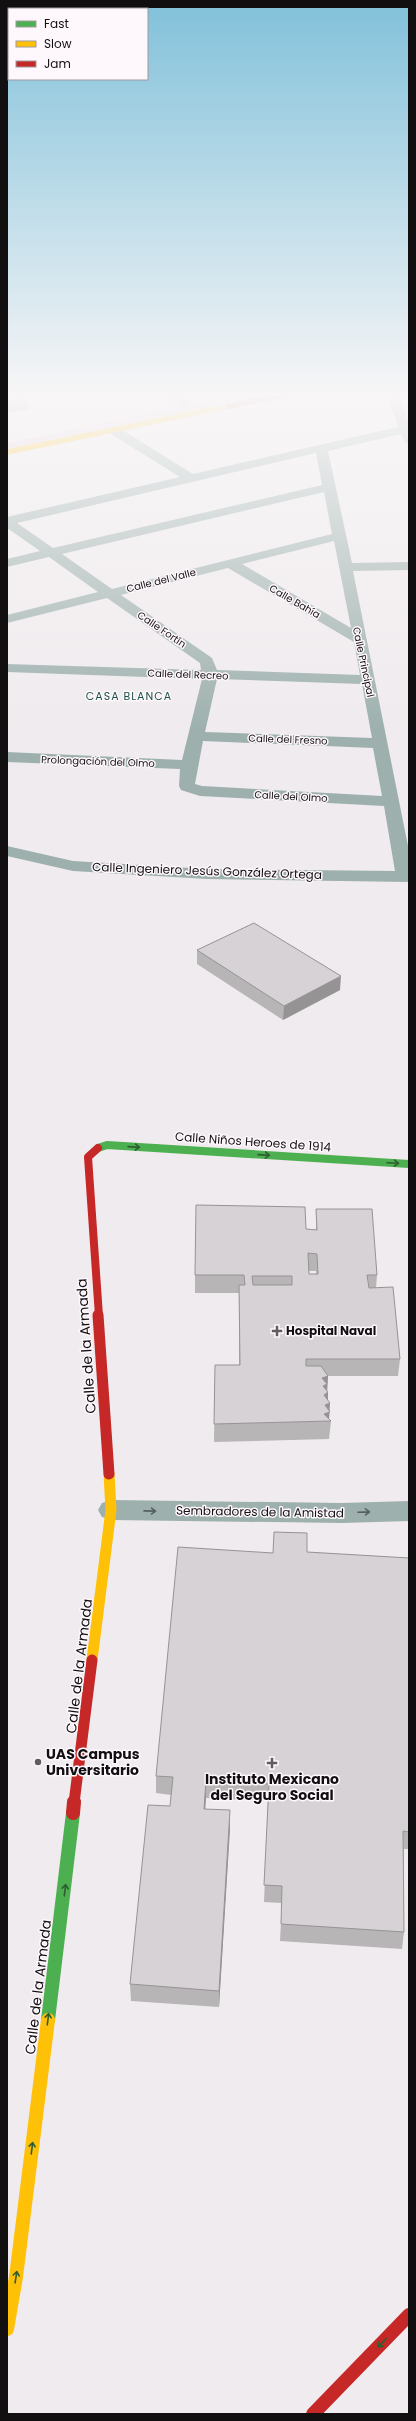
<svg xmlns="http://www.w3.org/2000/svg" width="416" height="2421" viewBox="0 0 416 2421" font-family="Poppins,sans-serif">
  <rect width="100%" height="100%" fill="#f0ebee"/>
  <!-- green -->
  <path fill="#e6cbe0" d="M242 392 254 394 231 402H227L223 398Z
    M210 401 214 403 211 406 7 449V443Z"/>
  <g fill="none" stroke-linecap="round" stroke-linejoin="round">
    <!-- street -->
    <path fill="#9db0ad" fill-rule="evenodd" d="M159 392H173L191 404 185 407 181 406Z
      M386 392H398L409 423V444L405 443 401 434 328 451 352 563 409 562V570L353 571 409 851V882L207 879 73 871 7 856V846L73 861 207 869 395 871 384 806 200 796 181 790 179 786 180 769 7 762V752L182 760 202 679 7 672V664L201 670 200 663 107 598 7 623V615L98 592 49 557 7 567V559L40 551 7 528V517L180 477 111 434 109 431 111 428H119L193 474 398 427ZM316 453 322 485 53 548 17 523ZM324 492 332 534 112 589 62 554ZM334 541 351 628 242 564ZM228 568 354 642 360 675 217 670 212 658 121 595ZM217 679 362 684 372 738 205 732ZM203 741 373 748 382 796 202 786 195 784Z
      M111 1500 342 1503 409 1501V1521L342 1523 111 1520 102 1517 98 1510 102 1503Z"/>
    <!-- fast-far1 -->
    <path stroke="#4caf50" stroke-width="8" d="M98 1148 107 1145 409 1164"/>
    <!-- fast -->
    <path stroke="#4caf50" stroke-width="14" d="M48 2020 73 1813"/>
    <!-- slow-far2 -->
    <path stroke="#ffc107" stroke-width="5.5" d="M7 452 229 406"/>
    <!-- slow-far1 -->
    <path stroke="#ffc107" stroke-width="11" d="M92 1660 111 1510 109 1474"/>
    <!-- slow -->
    <path stroke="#ffc107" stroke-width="14" d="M7 2329 16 2277 48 2020"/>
    <!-- jam-far3 -->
    <path stroke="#c62828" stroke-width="5.5" d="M229 406 297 392"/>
    <!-- jam-far2 -->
    <path stroke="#c62828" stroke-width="8" d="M98 1148 88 1157 99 1316"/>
    <!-- jam-far1 -->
    <path stroke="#c62828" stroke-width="11" d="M98 1315 109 1474
      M74 1803 92 1660"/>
    <!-- jam -->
    <path stroke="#c62828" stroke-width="14" d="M73 1813 74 1802
      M313 2414 409 2315"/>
  </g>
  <!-- wall -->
  <path fill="#b8b5b7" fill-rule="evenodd" d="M197 950 340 990 283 1020 197 964Z
    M316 1209 377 1275 376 1288 400 1359 398 1376H328L327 1391 328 1392V1400L329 1419 331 1421 329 1439 214 1442 215 1365H239V1293H195V1275L306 1229 316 1230ZM309 1271H316V1274H309Z
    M307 1552 409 1558V1849H404V1932L402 1949 280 1941 282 1903 264 1902 268 1801 206 1798 205 1809 230 1828 219 2007 131 2001 130 1984 170 1806 171 1795 156 1793V1776L273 1553Z"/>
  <!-- shaded-wall -->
  <path fill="#969395" d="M28 396 29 409 7 413V401Z
    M341 976 340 990 283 1020 284 1006Z
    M328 1376 327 1393 328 1392V1404L330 1403 329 1421H324L322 1378Z
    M206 1780V1798L204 1826V1809Z
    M230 1810V1828L219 2007V1991Z"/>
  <!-- building -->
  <path fill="#d6d2d5" stroke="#969395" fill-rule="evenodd" d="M7 392H23L28 396 7 401Z
    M254 923 341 976 284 1006 197 950Z
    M196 1205 305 1207 306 1229 317 1230 316 1209H372L377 1275H367L369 1288 393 1287 400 1359H306V1366H321L328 1376 322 1378 327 1384 323 1386 328 1392 324 1395 330 1403 325 1405 330 1412 324 1414 331 1421 214 1424 215 1365H240L239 1285H245L244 1275H195ZM308 1253 317 1254 318 1274H309ZM252 1276H292V1285H253Z
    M274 1532 307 1533V1552L409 1558V1832L403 1831 404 1932 281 1924 282 1886 264 1885 269 1784 206 1780 204 1809 230 1810 219 1991 130 1984 148 1805 170 1806 173 1777 156 1776 178 1547 273 1553Z"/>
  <!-- one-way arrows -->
  <defs><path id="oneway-shaft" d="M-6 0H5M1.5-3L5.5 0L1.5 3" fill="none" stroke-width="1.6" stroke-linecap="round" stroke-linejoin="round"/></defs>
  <g stroke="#2f5f30">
    <use href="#oneway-shaft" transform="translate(134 1147) rotate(4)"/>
    <use href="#oneway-shaft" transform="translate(264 1155) rotate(4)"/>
    <use href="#oneway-shaft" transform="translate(393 1163) rotate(3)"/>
    <use href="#oneway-shaft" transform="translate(65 1890) rotate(-83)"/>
    <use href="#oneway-shaft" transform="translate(48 2019) rotate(-83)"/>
    <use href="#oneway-shaft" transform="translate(32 2148) rotate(-83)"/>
    <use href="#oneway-shaft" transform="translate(16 2277) rotate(-81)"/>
    <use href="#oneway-shaft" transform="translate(382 2343) rotate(134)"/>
  </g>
  <g stroke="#58605f">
    <use href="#oneway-shaft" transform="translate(150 1511) rotate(1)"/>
    <use href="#oneway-shaft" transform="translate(364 1512) rotate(-2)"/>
  </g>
  <!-- sky -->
  <linearGradient id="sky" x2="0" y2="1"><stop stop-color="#81c1da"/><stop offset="0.54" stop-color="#f8f6f7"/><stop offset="1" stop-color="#f8f6f7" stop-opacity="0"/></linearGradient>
  <rect width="416" height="731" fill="url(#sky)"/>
  <!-- markers -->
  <g fill="#605c5e" stroke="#fef7fc" stroke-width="1.5">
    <path d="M275 1325h4v4h4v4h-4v4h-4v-4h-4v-4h4z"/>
    <circle cx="38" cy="1762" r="4"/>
    <path d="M270 1757h4v4h4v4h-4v4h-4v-4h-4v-4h4z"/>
  </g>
  <g text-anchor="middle" stroke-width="3" stroke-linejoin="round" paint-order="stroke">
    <!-- far-street labels -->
    <g font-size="10" fill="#120f11" stroke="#fef7fc">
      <text transform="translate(161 580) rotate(-14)" y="4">Calle del Valle</text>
      <text transform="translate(295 601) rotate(30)" y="4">Calle Bahía</text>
      <text transform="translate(162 629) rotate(34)" y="4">Calle Fortín</text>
      <text transform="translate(364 662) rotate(78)" y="4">Calle Principal</text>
      <text transform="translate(188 674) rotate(2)" y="4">Calle del Recreo</text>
      <text transform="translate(288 739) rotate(2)" y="4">Calle del Fresno</text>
      <text transform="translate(98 761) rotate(2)" y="4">Prolongación del Olmo</text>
      <text transform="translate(291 796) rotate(3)" y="4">Calle del Olmo</text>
    </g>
    <!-- far-neighbourhood labels -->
    <g font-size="11" letter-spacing="1" fill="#1b5248" stroke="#fef7fc">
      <text x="129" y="700">CASA BLANCA</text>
    </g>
    <!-- street labels -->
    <g font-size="12" fill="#120f11" stroke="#fef7fc">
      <text transform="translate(207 871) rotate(2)" y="4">Calle Ingeniero Jesús González Ortega</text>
      <text transform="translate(253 1142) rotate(4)" y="4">Calle Niños Heroes de 1914</text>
      <text transform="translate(260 1512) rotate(1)" y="4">Sembradores de la Amistad</text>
    </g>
    <!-- poi labels -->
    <g font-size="12" font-weight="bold" fill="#120f11" stroke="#fef7fc" text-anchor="start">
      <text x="286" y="1335">Hospital Naval</text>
    </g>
    <!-- near-street labels -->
    <g font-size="14" fill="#120f11" stroke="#fef7fc">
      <text transform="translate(86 1346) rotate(-94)" y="5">Calle de la Armada</text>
      <text transform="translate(79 1666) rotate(-83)" y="5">Calle de la Armada</text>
      <text transform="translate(38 1987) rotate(-83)" y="5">Calle de la Armada</text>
    </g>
    <!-- near-poi labels -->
    <g font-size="14" font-weight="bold" fill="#120f11" stroke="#fef7fc" text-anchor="start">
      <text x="46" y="1759">UAS Campus<tspan x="46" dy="16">Universitario</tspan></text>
      <text x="272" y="1784" text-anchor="middle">Instituto Mexicano<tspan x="272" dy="16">del Seguro Social</tspan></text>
    </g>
  </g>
  <!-- border -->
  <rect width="416" height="2421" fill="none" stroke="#120f11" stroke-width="16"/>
  <!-- legend -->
  <rect x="8" y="8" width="140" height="72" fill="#fef7fc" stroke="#a09a9e"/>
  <rect x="16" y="21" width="20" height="6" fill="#4caf50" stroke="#a09a9e"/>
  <text x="44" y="28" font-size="12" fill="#120f11">Fast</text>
  <rect x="16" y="41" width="20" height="6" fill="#ffc107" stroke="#a09a9e"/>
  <text x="44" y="48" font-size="12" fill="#120f11">Slow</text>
  <rect x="16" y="61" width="20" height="6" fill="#c62828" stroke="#a09a9e"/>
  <text x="44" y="68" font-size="12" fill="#120f11">Jam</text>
</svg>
